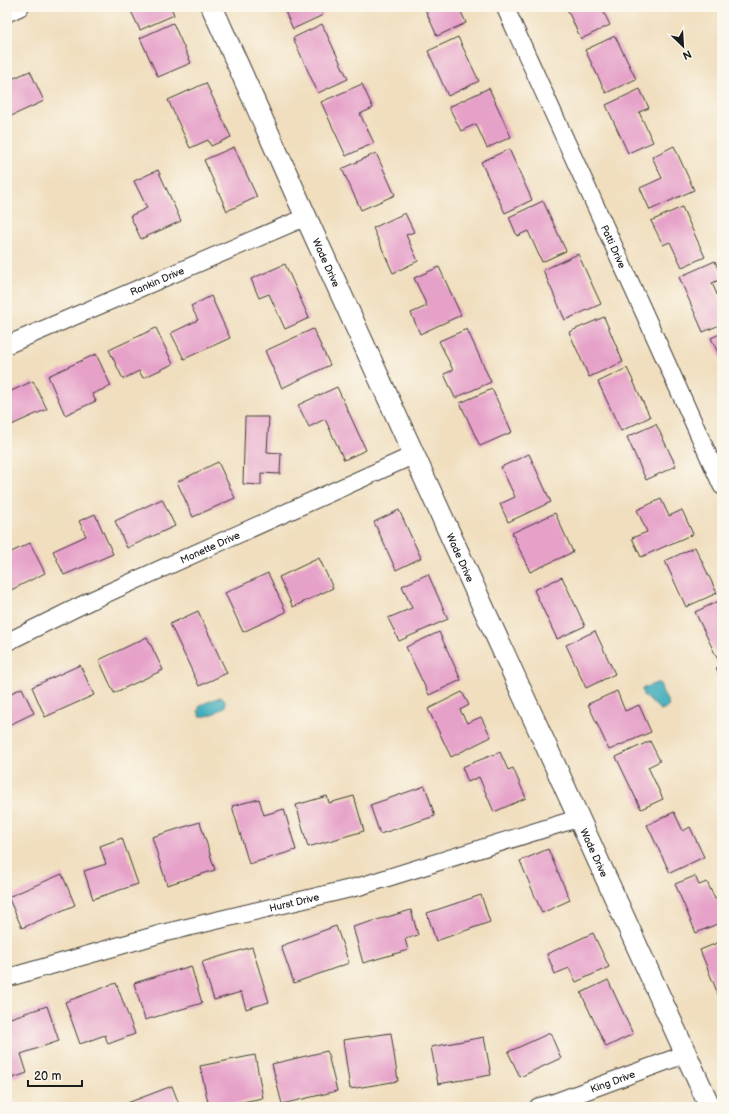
<svg xmlns="http://www.w3.org/2000/svg" width="729" height="1114" viewBox="0 0 729 1114" font-family="'Balsamiq Sans',sans-serif">
  <rect width="100%" height="100%" fill="#fbf7ec"/>
  <filter id="ink" filterUnits="userSpaceOnUse"><feTurbulence type="fractalNoise" baseFrequency=".025" numOctaves="2"/><feDisplacementMap in="SourceGraphic" scale="8" xChannelSelector="R" yChannelSelector="G"/><feConvolveMatrix kernelMatrix="1 2 1 2 8 2 1 2 1" color-interpolation-filters="sRGB"/></filter>
  <filter id="wash" filterUnits="userSpaceOnUse"><feTurbulence type="fractalNoise" baseFrequency=".012" numOctaves="4" result="noise"/><feDisplacementMap in="SourceGraphic" scale="16" xChannelSelector="R" yChannelSelector="G"/><feGaussianBlur stdDeviation="0.9" result="paint"/><feColorMatrix in="noise" values="0 0 0 0 0 0 0 0 0 0 0 0 0 0 0 0 0 1.4 0 .05"/><feComposite in="paint" operator="in"/></filter>
  <g filter="url(#wash)">
    <rect width="100%" height="100%" fill="#f0debe"/>
    <!-- water -->
    <path fill="#3fadbc" stroke="#2e646c" d="M656 683H660L663 693 669 704 668 707 661 710 643 695 642 689Z
      M220 697C225 697 226 702 225 707 218 711 209 718 200 716L198 711 200 705Z"/>
    <g id="blocks">
      <!-- building -->
      <path fill="#e6a1c9" d="M129 7H171L174 15 140 30Z
        M283 7H320L323 15 293 29Z
        M424 7H459L466 23 437 36Z
        M566 7H601L610 25 581 39Z
        M173 23 191 63 158 77 140 38Z
        M322 24 348 79 318 93 293 38Z
        M615 36 636 79 606 93 585 50Z
        M458 37 479 81 448 96 428 51Z
        M30 71 44 101 7 118V81Z
        M206 83 231 137 211 146 208 140 190 148 168 100Z
        M362 84 373 108 360 114 374 143 346 156 321 102Z
        M489 88 511 137 487 148 476 124 461 131 449 107Z
        M640 89 649 108 639 112 653 142 628 153 606 105Z
        M674 146 694 190 650 210 640 188 662 178 652 157Z
        M234 147 257 197 227 211 204 160Z
        M509 149 532 200 505 213 481 162Z
        M376 153 395 195 361 210 342 169Z
        M158 170 181 221 141 239 130 216 147 208 134 181Z
        M543 201 566 251 542 262 528 231 517 236 509 217Z
        M682 207 705 257 682 267 670 242 663 245 651 221Z
        M405 213 414 232 406 235 418 261 393 273 373 228Z
        M578 254 601 304 565 320 543 270Z
        M715 261 722 279 712 283 722 306V324L703 332 679 277Z
        M285 264 309 318 285 329 269 294 259 298 251 279Z
        M439 267 461 315 420 334 411 313 427 306 414 278Z
        M211 296 230 338 184 359 171 333 198 320 191 306Z
        M604 317 623 362 589 377 569 332Z
        M156 328 173 364 143 378 139 371 123 379 109 350Z
        M313 329 330 365 282 388 265 351Z
        M467 329 491 382 455 398 444 374 453 370 439 341Z
        M722 333V361L711 338Z
        M96 354 111 386 92 394 96 401 65 415 48 376Z
        M627 368 650 417 621 431 598 382Z
        M33 381 47 409 7 427V393Z
        M337 387 366 450 344 460 325 419 309 427 298 405Z
        M492 389 512 432 480 446 460 403Z
        M245 417H269L267 452 281 453 280 474 261 473V485L243 484Z
        M656 424 676 466 646 480 627 437Z
        M529 454 551 502 508 522 500 504 515 497 501 467Z
        M218 462 235 498 193 517 177 482Z
        M162 499 175 526 127 548 115 521Z
        M661 499 669 516 682 510 693 534 641 557 632 538 647 532 637 510Z
        M399 510 421 558 396 570 374 522Z
        M555 513 573 552 530 572 512 533Z
        M95 514 113 554 64 575 53 551 86 536 79 521Z
        M30 543 45 573 7 592V554Z
        M695 547 717 593 686 607 665 561Z
        M319 558 333 588 293 607 279 577Z
        M268 573 286 612 243 632 225 593Z
        M428 574 448 619 399 641 388 618 412 608 402 586Z
        M562 577 585 626 557 639 534 590Z
        M721 600 722 602V661L719 662 695 612Z
        M198 611 227 673 199 686 170 624Z
        M595 631 615 674 586 688 566 645Z
        M439 632 461 680 429 695 406 647Z
        M147 637 163 670 114 693 99 660Z
        M80 665 94 695 45 717 32 687Z
        M722 666V681L716 668Z
        M22 688 34 713 7 726V695Z
        M617 691 625 711 639 705 651 732 609 750 588 704Z
        M462 692 469 705 460 710 467 723 481 717 491 737 451 757 428 709Z
        M650 741 660 761 648 767 663 799 641 809 616 757Z
        M500 752 508 770 513 768 526 798 494 812 479 777 468 782 462 767Z
        M425 786 435 816 380 834 370 805Z
        M327 796 329 803 354 796 364 831 308 847 296 805Z
        M259 799 264 815 284 809 296 850 249 864 232 806Z
        M674 812 683 831 690 827 704 857 670 873 647 825Z
        M200 822 215 870 167 885 152 837Z
        M122 838 138 884 93 899 84 871 106 864 100 846Z
        M548 849 570 900 542 913 520 861Z
        M62 874 75 905 22 928 8 897Z
        M695 876 699 885 707 882 715 899 722 896V922L696 933 675 884Z
        M481 895 490 922 436 941 427 913Z
        M411 910 418 935 405 939 408 950 363 963 353 927Z
        M336 926 349 963 294 983 281 946Z
        M593 933 609 967 576 982 569 968 555 974 547 954Z
        M722 941V999H720L700 950Z
        M252 947 269 1002 246 1009 241 992 214 1000 202 962Z
        M191 966 202 1003 145 1020 134 983Z
        M608 980 633 1034 606 1047 581 993Z
        M116 983 135 1034 108 1044 105 1035 80 1044 65 1002Z
        M47 1006 59 1041 21 1054 27 1073 13 1078 7 1062V1019Z
        M391 1033 398 1081 350 1089 343 1040Z
        M550 1033 561 1058 520 1077 508 1052Z
        M484 1037 491 1075 438 1084 431 1047Z
        M327 1051 337 1091 282 1104 272 1064Z
        M255 1055 263 1098 217 1107H209L200 1066Z
        M172 1086 180 1107H117Z"/>
    </g>
  </g>
  <g filter="url(#ink)">
    <use href="#blocks" fill-opacity="0" stroke="#3c3934" stroke-width="1"/>
    <g fill="none" stroke-linecap="round" stroke-linejoin="round">
      <!-- minor casing -->
      <g stroke="#3c3934" stroke-width="19">
        <g id="minor">
          <path id="s1" d="M505 7 651 328 722 486"/>
          <path d="M7 13 20 7"/>
          <path id="s2" d="M7 345 306 217"/>
          <path id="s3" d="M7 642 92 600 414 455"/>
          <path id="s4" d="M7 978 164 933 361 886 579 818"/>
          <path id="s5" d="M538 1107 553 1103 686 1054"/>
        </g>
      </g>
      <!-- tertiary casing -->
      <g stroke="#3c3934" stroke-width="23">
        <g id="tertiary">
          <path id="s6" d="M212 7 306 217 710 1107"/>
        </g>
      </g>
      <!-- minor -->
      <use href="#minor" stroke="#fff" stroke-width="17"/>
      <!-- tertiary -->
      <use href="#tertiary" stroke="#fff" stroke-width="21"/>
    </g>
  </g>
  <g text-anchor="middle" stroke-width="3.5" stroke-linejoin="round" paint-order="stroke">
    <!-- street labels -->
    <g font-size="10" fill="#1c1c1c" stroke="#fbf7ec">
      <text dy="4" stroke="none"><textPath href="#s1" startOffset="263">Patti Drive</textPath></text>
      <text dy="4" stroke="none"><textPath href="#s6" startOffset="280">Wade Drive</textPath></text>
      <text dy="4" stroke="none"><textPath href="#s2" startOffset="163">Rankin Drive</textPath></text>
      <text dy="4" stroke="none"><textPath href="#s3" startOffset="224">Monette Drive</textPath></text>
      <text dy="4" stroke="none"><textPath href="#s6" startOffset="604">Wade Drive</textPath></text>
      <text dy="4" stroke="none"><textPath href="#s6" startOffset="928">Wade Drive</textPath></text>
      <text dy="4" stroke="none"><textPath href="#s4" startOffset="297">Hurst Drive</textPath></text>
      <text dy="4" stroke="none"><textPath href="#s5" startOffset="79">King Drive</textPath></text>
    </g>
  </g>
  <!-- margin -->
  <rect width="729" height="1114" fill="none" stroke="#fbf7ec" stroke-width="24"/>
  <!-- north arrow -->
  <g transform="translate(683 46) rotate(155)" stroke="#fbf7ec" stroke-width="3" paint-order="stroke">
  <path d="M0-3L7 15L0 10L-7 15Z" fill="#1c1c1c"/>
  <text y="-6" font-size="11" font-weight="bold" text-anchor="middle" fill="#1c1c1c">N</text>
  </g>
  <!-- scale -->
  <path d="M28 1080v6h54v-6" fill="none" stroke="#1c1c1c" stroke-width="2"/>
  <text x="34" y="1080" font-size="12" fill="#1c1c1c" stroke="#fbf7ec" stroke-width="3" paint-order="stroke">20 m</text>
</svg>
